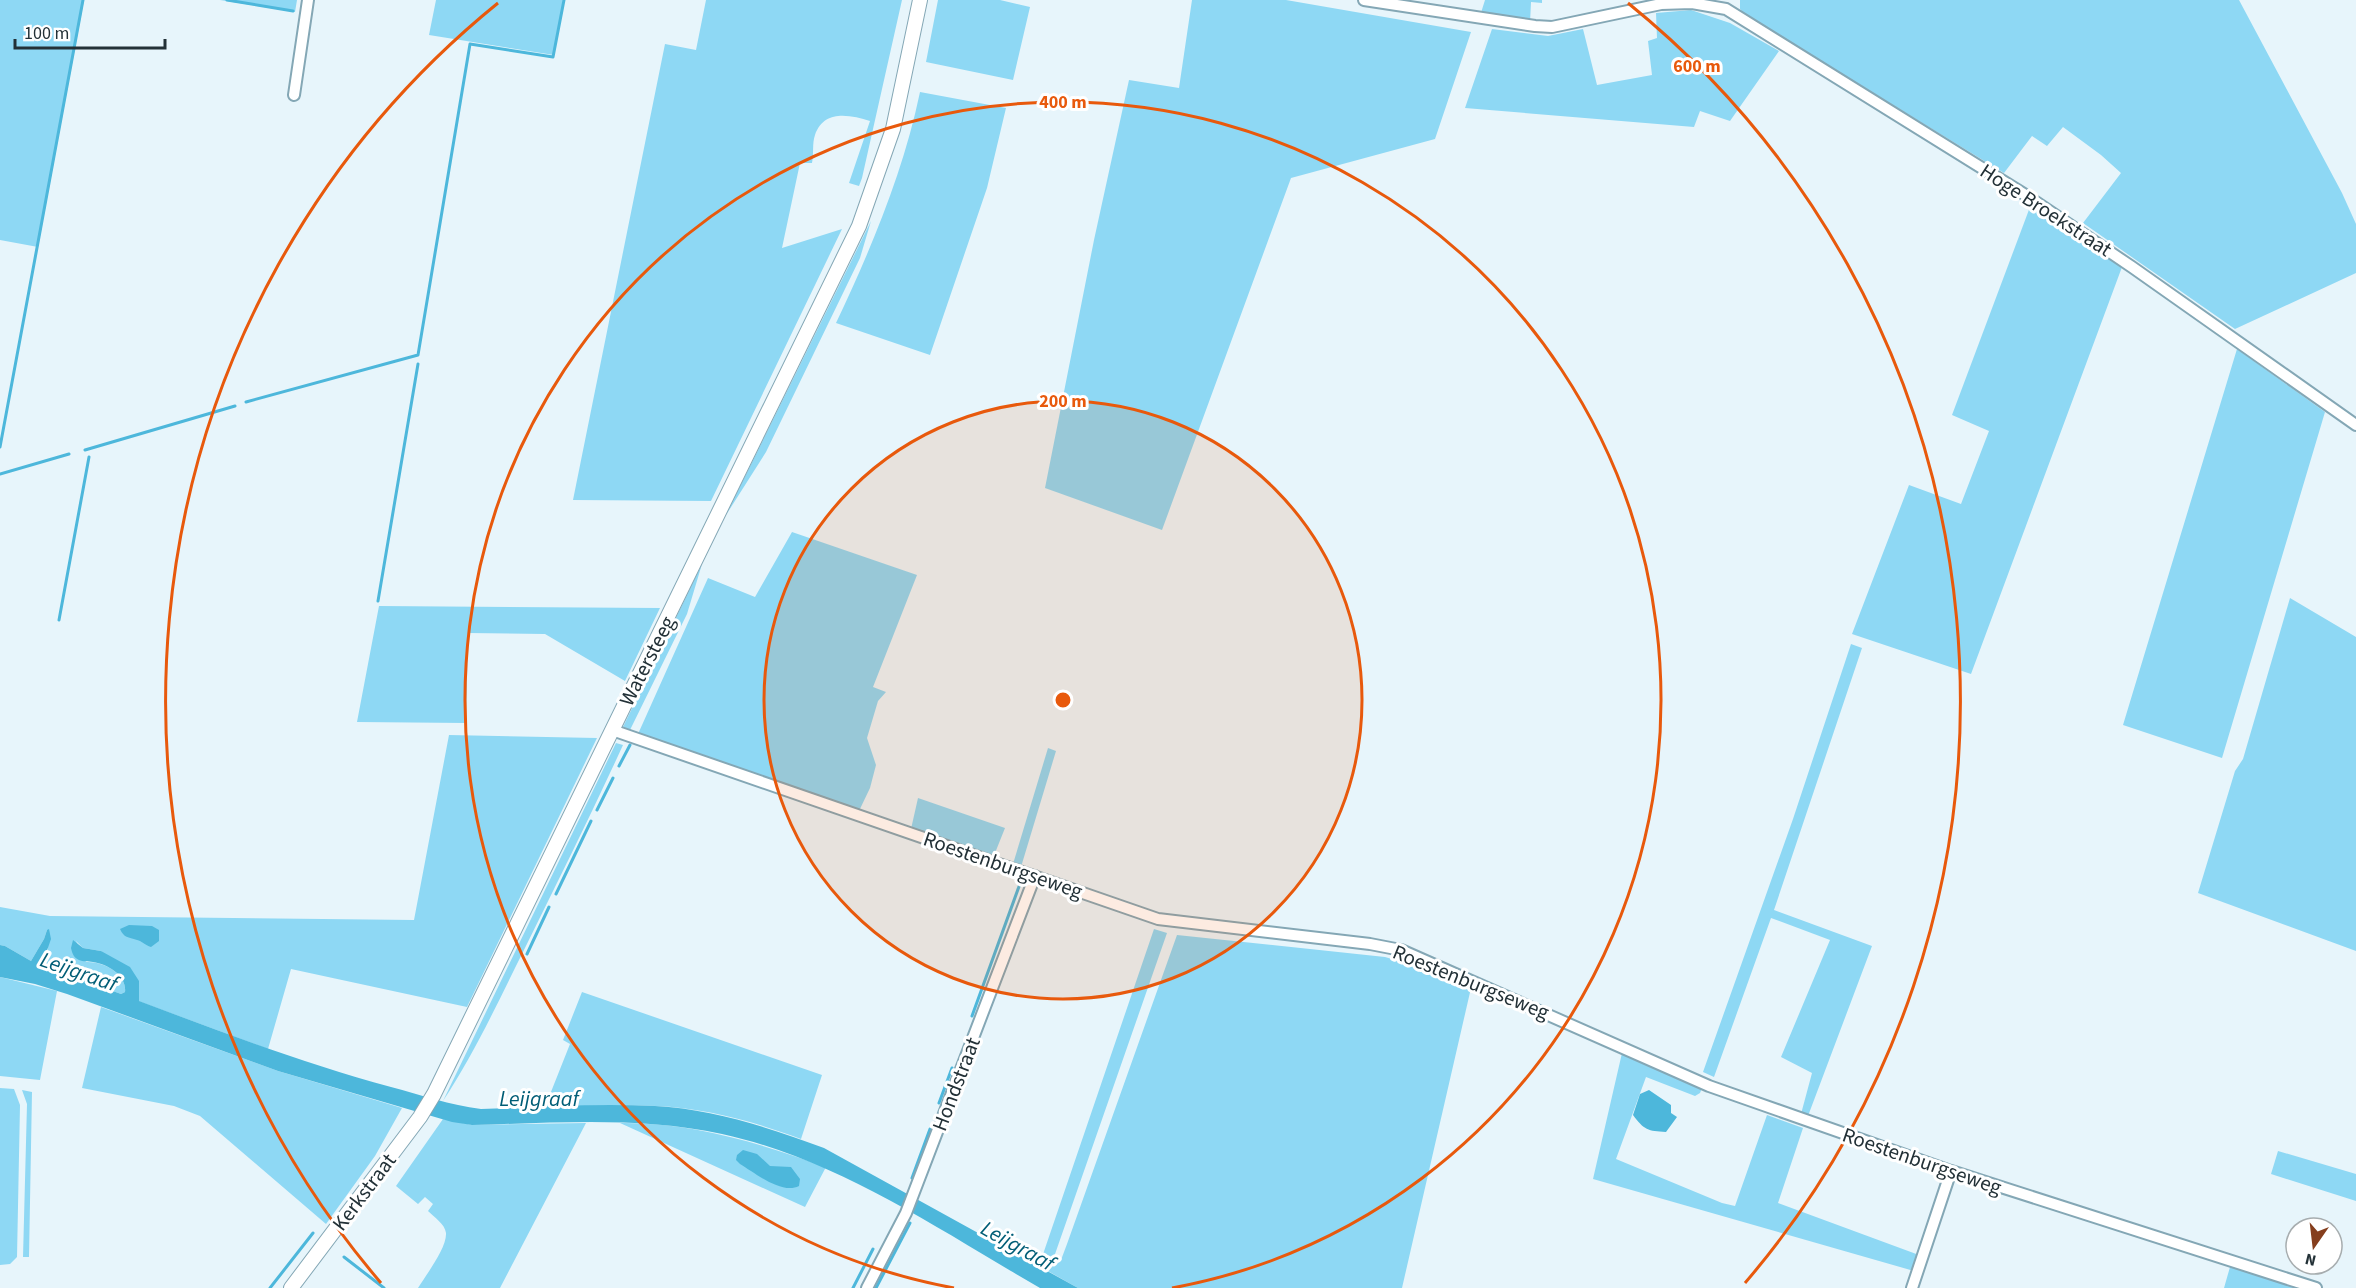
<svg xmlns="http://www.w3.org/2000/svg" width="2356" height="1288" viewBox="0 0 2356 1288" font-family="'Source Sans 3',sans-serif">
  <rect width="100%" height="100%" fill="#e7f5fb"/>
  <!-- green -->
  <path fill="#8ed8f4" d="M0 0H84L38 247 0 240Z
    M220 0H297L295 12Z
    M436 0H563L554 55 429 35Z
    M706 0H902L862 178 859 186 849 183 870 121C850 115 824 109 815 135 812 143 814 154 812 163H800L782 248 842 229 711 501 573 500 665 44 696 50Z
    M938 0H1000L1030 7 1013 80 926 62Z
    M1192 0H1286L1471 32 1435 139 1291 178 1162 530 1045 488 1094 240 1129 80 1179 88Z
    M1485 0H1542V3L1531 2 1530 23 1480 16Z
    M1740 0H2239L2342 193 2356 224V273L2235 329 2083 223 2121 173 2101 155 2063 127 2047 146 2032 136 2004 173 1744 14 1740 9Z
    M1691 10 1730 23 1779 51 1730 121 1700 111 1694 127 1465 108 1492 29 1548 36 1583 29 1597 85 1652 75 1648 41 1657 38 1656 13Z
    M920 92 1006 108 987 188 930 355 836 323C871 249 903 173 920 92Z
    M2030 207 2122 267 1971 674 1852 634 1909 485 1961 504 1989 431 1952 415Z
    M871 221 860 258 766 452 726 515Z
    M2237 349 2325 412 2222 758 2123 725Z
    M792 532 917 575 873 687 886 692 878 701 867 738 876 765 870 788 859 811 638 734 708 578 755 597Z
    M702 564 687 614 630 730 623 727Z
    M2290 598 2356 637V951L2198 893 2235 771 2243 759Z
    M379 606 660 608 625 681 545 634 468 633 466 723 357 722Z
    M1851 644 1862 648 1774 910 1872 946 1808 1116 1801 1114 1812 1073 1781 1057 1830 940 1771 918 1714 1077 1703 1072 1793 819Z
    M449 735 597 738 467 1007 291 969 268 1049 138 1001 139 992 101 951 83 948 76 941 86 962C102 961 127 973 125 992L121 994 41 965 48 952 47 930 44 939 31 961 5 946 0 945V907L50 916 414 920Z
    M616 743 623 745C591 815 557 883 523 952 498 1002 474 1054 443 1101Z
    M1048 748 1056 751 1021 867 1013 864Z
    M918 798 1005 828 995 853 991 856 911 829Z
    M1154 929 1167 933 1054 1257 1061 1260 1067 1244 1177 935 1385 957 1413 965 1471 988 1402 1288H1078L1039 1266Z
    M0 977 57 991 40 1080 0 1076Z
    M582 992 822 1075 801 1139C756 1122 705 1108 656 1106 620 1104 582 1106 545 1107L570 1044 563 1040Z
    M101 1007 278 1071 402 1108 375 1156 326 1224 200 1116 174 1106 82 1088Z
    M1622 1053 1702 1088 1700 1093 1695 1096 1646 1077 1616 1159 1722 1203 1735 1206 1767 1115 1803 1128 1778 1203 1919 1255 1914 1271 1593 1179Z
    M0 1088 14 1089 20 1105 17 1257 10 1264 0 1265Z
    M22 1090 32 1092 29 1257H23L27 1104Z
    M443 1119 472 1125 586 1123 500 1288H418C426 1275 447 1248 446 1233 445 1224 434 1217 428 1211L433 1204 425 1197 418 1204 396 1186Z
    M620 1123C692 1122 759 1143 826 1167L805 1207Z
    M2278 1151 2356 1174V1201L2271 1174Z
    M2230 1267 2299 1288H2224Z"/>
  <!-- water -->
  <path fill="#4db7db" d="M129 925 152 926 159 930V941L151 947C145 945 142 941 137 940 128 937 124 938 120 929Z
    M49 929 51 939 42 965 121 994 125 992C127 976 108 964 93 962 88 961 83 962 79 960 74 958 72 953 71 948L73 940 83 948 101 951 130 967 139 981V1001C222 1032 305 1064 391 1087 421 1095 450 1105 481 1109 539 1107 597 1103 655 1106 713 1109 770 1128 824 1148L1078 1288H1040C939 1230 837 1159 722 1134 640 1116 555 1123 472 1125L452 1122 278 1071 67 994 35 984 0 977V945L5 946 31 961 44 939 47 930Z
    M1649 1090 1671 1105V1113L1677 1117 1666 1132C1648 1131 1644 1130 1633 1115L1640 1094Z
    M743 1150 757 1154 770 1166 791 1167 800 1179 799 1186C782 1195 755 1173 740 1164L736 1160 737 1155Z"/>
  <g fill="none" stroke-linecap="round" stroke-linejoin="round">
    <!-- stream -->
    <path stroke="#4db7db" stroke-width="3" d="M227 0 293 11
      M246 402 418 355 470 44 553 57 564 0
      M0 447 83 0
      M85 450 235 406
      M0 474 69 454
      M378 601 418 364
      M59 620 89 457
      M619 766 630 745
      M597 810 613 778
      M556 894 591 821
      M527 954 549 907
      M972 1016 1021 881
      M939 1103 952 1068
      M912 1178 930 1129
      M344 1257 384 1288
      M270 1288 313 1233
      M853 1288 873 1249
      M876 1288 910 1223"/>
    <!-- minor casing -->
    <g stroke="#84a7b5" stroke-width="14">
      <path id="minor" d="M1364 0 1535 26 1552 27 1661 4 1692 3 1726 9 2027 196 2132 267 2356 425
        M294 95 308 0
        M612 730 1158 919 1370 944 1401 950 1709 1086 1951 1171 2316 1288
        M867 1288 906 1213 1035 876
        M1912 1288 1951 1171"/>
    </g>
    <!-- tertiary casing -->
    <g stroke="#84a7b5" stroke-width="16">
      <path id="tertiary" d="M291 1288 420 1117 434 1094 859 226 893 129 920 0"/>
    </g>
    <!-- minor -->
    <use href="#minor" stroke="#fff" stroke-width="10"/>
    <!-- tertiary -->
    <use href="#tertiary" stroke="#fff" stroke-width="14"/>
  </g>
  <!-- distance rings -->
  <circle cx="1063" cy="700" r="299" fill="#e8590c" fill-opacity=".12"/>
  <g fill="none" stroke="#e8590c" stroke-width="3">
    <circle cx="1063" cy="700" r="299"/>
    <path d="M954 1288A598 598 0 1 1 1172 1288"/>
    <path d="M381 1283A897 897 0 0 1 498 3M1628 3A897 897 0 0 1 1745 1283"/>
  </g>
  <g text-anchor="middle" stroke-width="6" stroke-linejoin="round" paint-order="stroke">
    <!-- street labels -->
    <g font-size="21" fill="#233137" stroke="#fff">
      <text transform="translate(2046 210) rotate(33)" y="7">Hoge Broekstraat</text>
      <text transform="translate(647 661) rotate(-63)" y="7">Watersteeg</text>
      <text transform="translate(1003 865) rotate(19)" y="7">Roestenburgseweg</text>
      <text transform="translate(1471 982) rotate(22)" y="7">Roestenburgseweg</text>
      <text transform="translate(956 1084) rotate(-69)" y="7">Hondstraat</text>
      <text transform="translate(1922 1161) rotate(19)" y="7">Roestenburgseweg</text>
      <text transform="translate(364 1192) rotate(-53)" y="7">Kerkstraat</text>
    </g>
    <!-- water labels -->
    <g font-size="22" font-style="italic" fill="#005d76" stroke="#fff">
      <text transform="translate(79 971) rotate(19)" y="8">Leijgraaf</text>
      <text x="539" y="1106">Leijgraaf</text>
      <text transform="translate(1018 1245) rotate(29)" y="8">Leijgraaf</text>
    </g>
  </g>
  <circle cx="1063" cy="700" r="9" fill="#e8590c" stroke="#fff" stroke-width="3"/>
  <g font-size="18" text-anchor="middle" font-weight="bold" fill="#e8590c" stroke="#fff" stroke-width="6" stroke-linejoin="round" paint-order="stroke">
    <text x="1697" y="72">600 m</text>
    <text x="1063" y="108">400 m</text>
    <text x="1063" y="407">200 m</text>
  </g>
  <!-- north arrow -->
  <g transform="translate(2314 1246) rotate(194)"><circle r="28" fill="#ffffff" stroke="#a7adaf" stroke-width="1.5"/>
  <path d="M0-4.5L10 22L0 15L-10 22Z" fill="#853e1d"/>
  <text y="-9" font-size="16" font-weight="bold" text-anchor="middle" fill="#233137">N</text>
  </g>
  <!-- scale -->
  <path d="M15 39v9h150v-9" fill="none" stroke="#233137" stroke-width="3"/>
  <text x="24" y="39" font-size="18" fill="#233137" stroke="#ffffff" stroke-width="4.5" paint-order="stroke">100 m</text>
</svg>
